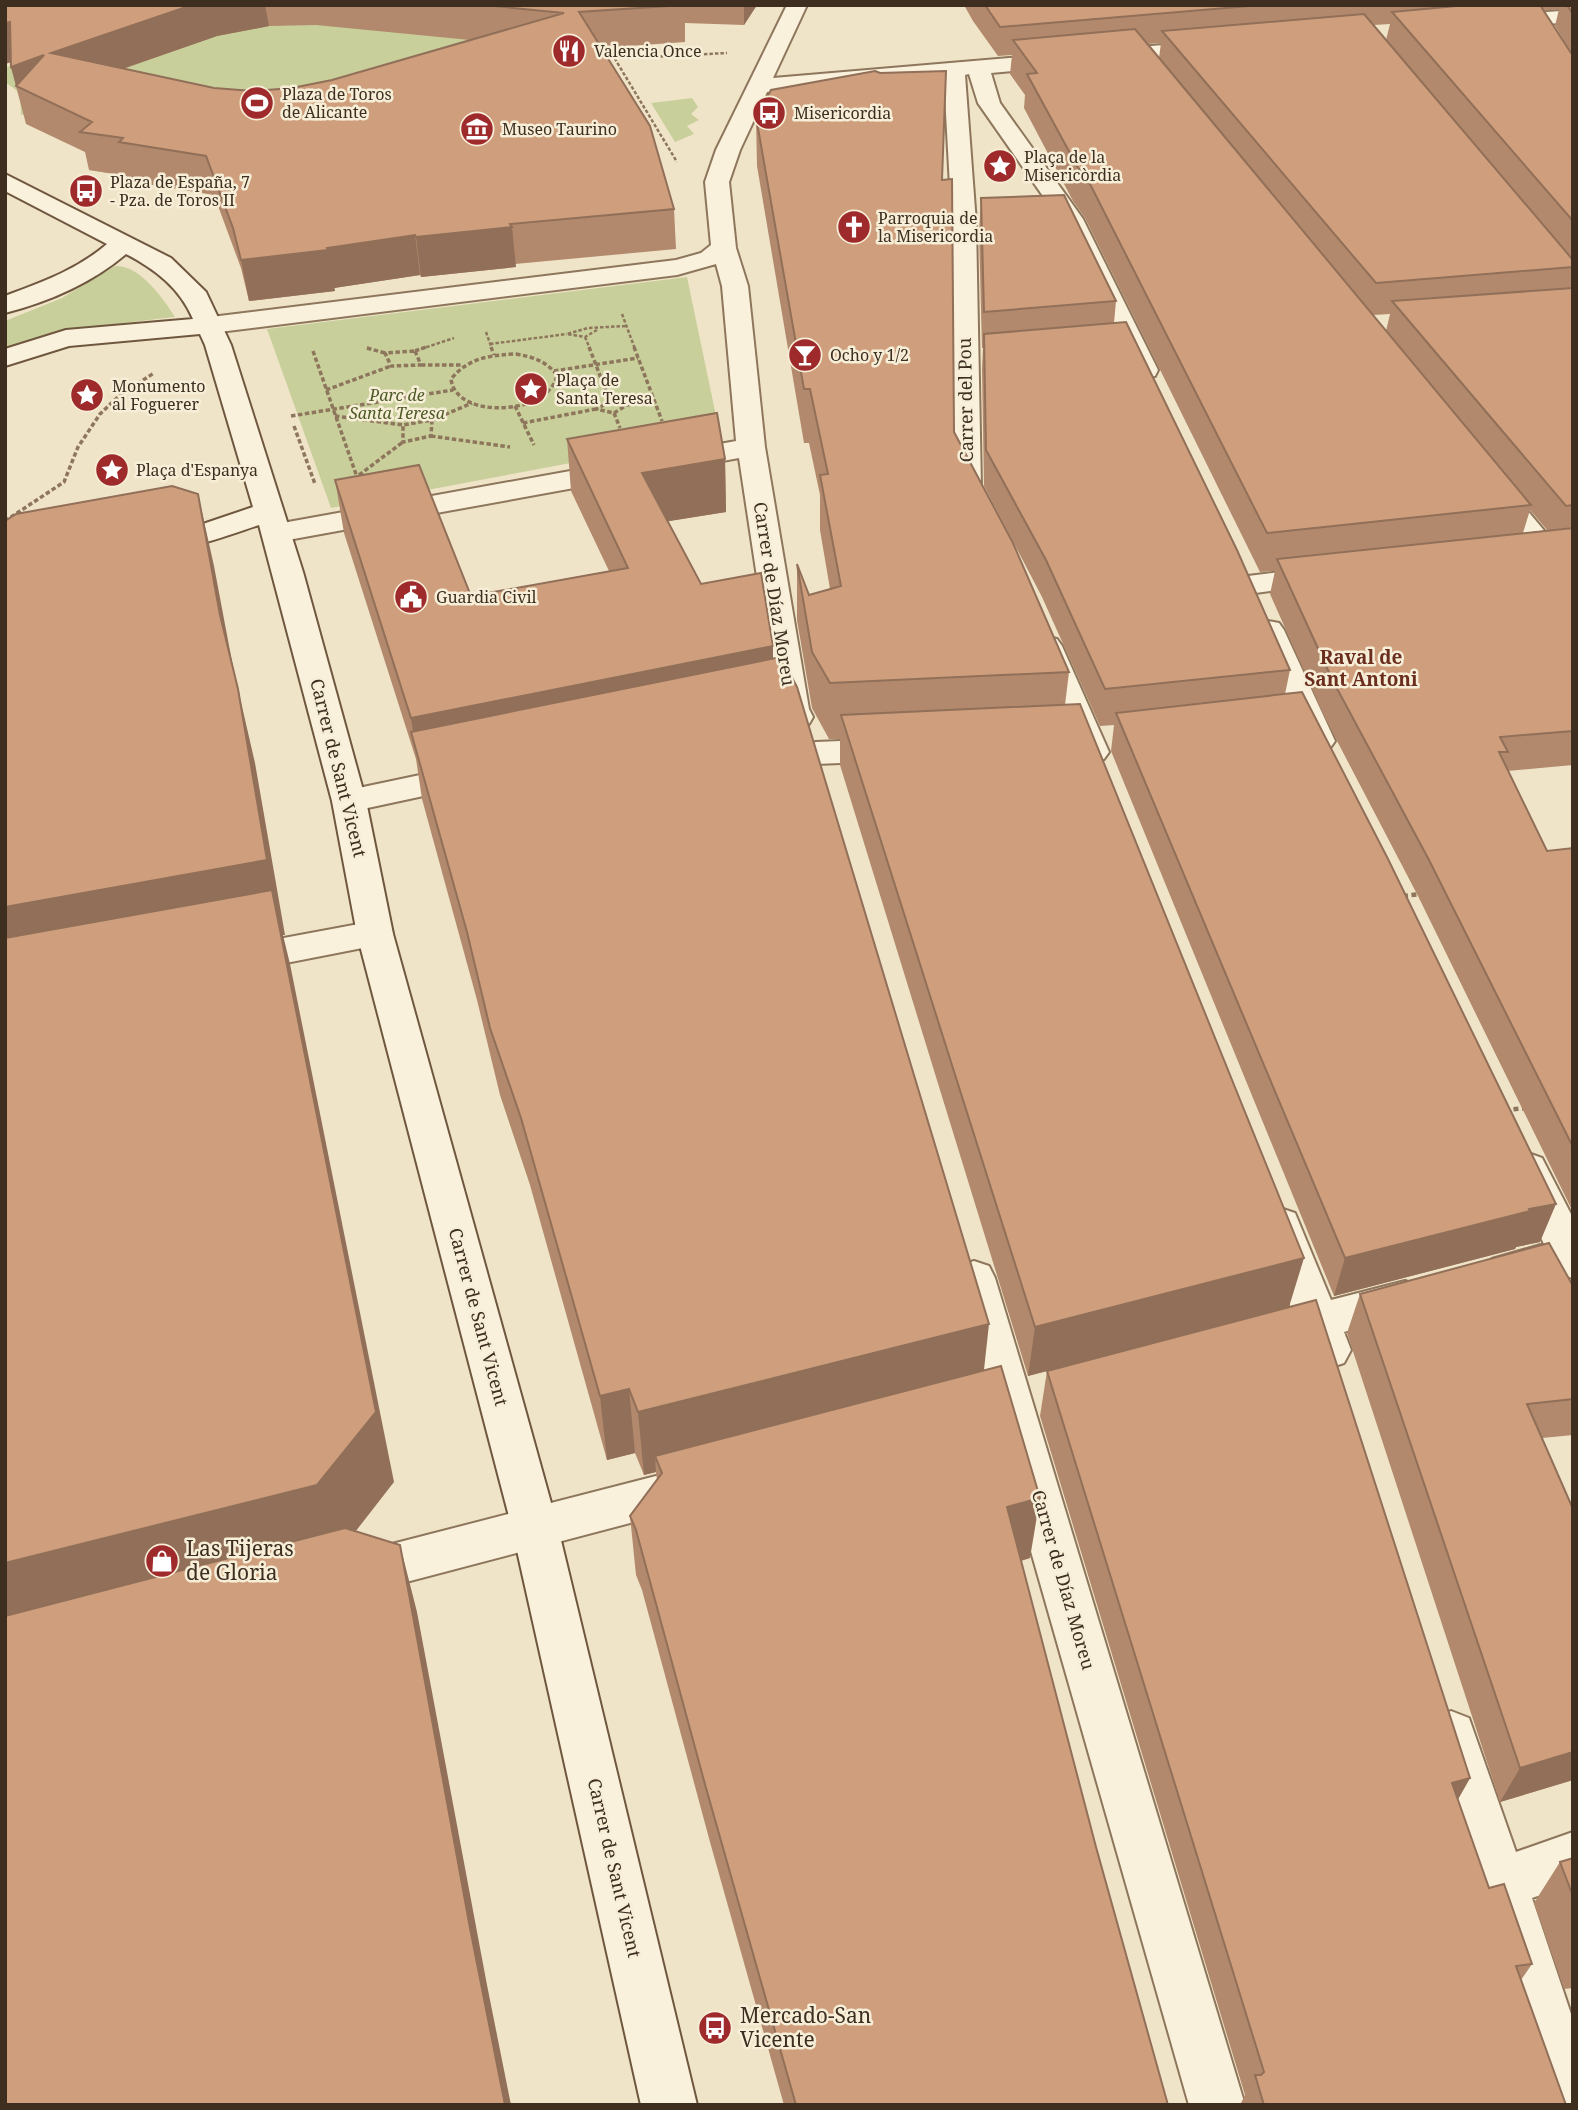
<svg xmlns="http://www.w3.org/2000/svg" width="1578" height="2110" viewBox="0 0 1578 2110" font-family="'Noto Serif',serif">
  <rect width="100%" height="100%" fill="#f0e4c8"/>
  <!-- green -->
  <path fill="#c9cf9b" d="M451 5 504 40 175 188 128 181 131 177 89 170 103 159 44 112 21 115 20 93 5 82V67L60 59 90 36Z
    M692 98 698 107 691 114 699 120 687 126 694 134 675 142 651 103Z
    M115 266C140 265 163 298 175 317 117 324 61 329 5 350V321L62 298Z
    M687 277 720 435 331 508 267 329Z"/>
  <g fill="none" stroke-linecap="round" stroke-linejoin="round">
    <!-- street casing -->
    <g stroke="#8d765c" stroke-width="4">
      <path id="street" d="M787 5H807L773 78 1210 41 1218 42 1221 47 1218 52 1210 53 991 73 1000 103 1083 219 1158 370 1155 376 1145 378 1135 376 1132 370 1059 219 978 103 969 74 965 75 976 223 981 487 993 508 988 514 978 517 968 514 953 487 952 223 944 77 767 92 740 150 729 182 736 248 748 286 765 447 809 709 813 717 809 724 797 727 785 724 777 709 739 458 277 542 267 539 262 533 267 527 277 524 736 441 722 286 716 264 677 275 211 333 202 331 198 325 202 319 211 317 676 260 701 253 711 245 705 182 716 150Z
        M1573 10V22L1496 28 1489 26 1485 22 1489 18 1496 16Z
        M1491 476 1501 479 1557 546 1561 552 1557 558 1546 561 1535 558 1481 491 1477 485 1481 479Z
        M1323 567 1334 570 1338 576 1334 582 1248 594 1237 591 1233 585 1237 579 1248 576Z
        M1268 621 1279 623 1284 630 1335 741 1330 748 1318 751 1306 748 1301 741 1252 630 1257 623Z
        M1046 637 1057 639 1062 646 1109 752 1104 759 1092 763 1080 759 1075 752 1030 646 1035 639Z
        M890 739 902 743 907 750 902 757 890 761 816 764 804 760 799 753 804 746 816 742Z
        M472 764 484 767 489 775 484 783 349 812 337 809 332 801 337 793 349 790Z
        M375 921 388 925 393 934 388 943 235 973 222 969 217 960 222 951 235 947Z
        M1528 1153 1542 1158 1573 1218V1278C1542 1268 1524 1294 1492 1283L1486 1271 1492 1259 1544 1244 1508 1169 1514 1158Z
        M1280 1208 1295 1213 1331 1300 1405 1281 1420 1286 1426 1298 1420 1310 1344 1332 1351 1350 1344 1363 1329 1368 1314 1363 1305 1343 1294 1346 1279 1340 1272 1328 1279 1316 1292 1311 1259 1224 1265 1213Z
        M974 1261 989 1266 995 1278 1245 2105H1189L953 1278 959 1266Z
        M691 1467 707 1473 714 1487 707 1501 691 1507 353 1596 336 1590 329 1575 336 1560 353 1554Z
        M1451 1711 1469 1718 1516 1852 1573 1832V1884L1532 1898 1573 2020V2105H1546L1472 1884 1473 1881 1426 1735 1433 1718Z"/>
    </g>
    <!-- secondary casing -->
    <g stroke="#6f573f" stroke-width="4">
      <path id="secondary" d="M5 174 171 258 206 292 231 345 303 572 366 801 393 934 558 1528 697 2105H641L512 1528 357 934 332 801 259 525C231 534 172 557 144 550L140 544 144 538 197 526 253 507 205 345 200 334 69 346 5 366V349L66 330 193 319C180 288 155 269 126 254 92 283 48 302 5 313V296C42 282 77 270 107 244L5 191Z"/>
    </g>
    <!-- path-far2 -->
    <path stroke="#8d765c" stroke-width="2.5" stroke-dasharray="3.5 2" stroke-linecap="butt" d="M619 43 628 58 727 53
      M606 44 677 162
      M622 314 635 349
      M597 330 585 337 567 334 588 328 626 326
      M486 332 492 349
      M585 337 590 349
      M490 344 567 334
      M367 348 371 349
      M421 349 454 338"/>
    <!-- path-far1 -->
    <path stroke="#8d765c" stroke-width="3.5" stroke-dasharray="4.5 2.5" stroke-linecap="butt" d="M491 347 494 355
      M589 347 610 401
      M634 347 662 421
      M367 348 385 353
      M313 351 357 477
      M415 351 421 365 391 366 385 353Z
      M415 351 426 347
      M516 354C533 357 546 361 557 375 550 415 456 421 451 379 468 358 490 355 516 354Z
      M421 365H462
      M554 371 638 358
      M326 390 391 366
      M610 402 627 405 614 413 596 409Z
      M627 405 654 400
      M515 406 534 445
      M614 413 620 428
      M291 416 453 390
      M335 416 403 425
      M432 420 431 436 403 442V425Z
      M432 420 472 403
      M523 423 596 409
      M294 426 315 484
      M431 436 510 447
      M359 475 403 442
      M5 521 64 482 78 447 100 414 120 395 154 373"/>
    <!-- path -->
    <path stroke="#8d765c" stroke-width="4.5" stroke-dasharray="5 3.5" stroke-linecap="butt" d="M1403 896 1422 894
      M1505 1110 1527 1108"/>
    <!-- street -->
    <use href="#street" fill="#faf1dc" fill-rule="evenodd"/>
    <!-- secondary -->
    <use href="#secondary" fill="#faf1dc" fill-rule="evenodd"/>
  </g>
  <!-- wall -->
  <path fill="#b2896c" fill-rule="evenodd" d="M5 5H757L744 25 685 23V42L601 48 674 209 676 249 515 264 516 267 421 277 420 275 334 288 335 291 249 301 241 268 214 195 128 181 127 176 89 170 85 152 26 124 11 67V62L5 64ZM316 25 470 40 332 80 292 88 253 91 214 88 123 69 217 36 269 26Z
    M964 5H1573V765L1508 771 1547 851 1573 848V1212L1418 896 1324 716 1270 594 1275 571 1260 572 1085 218 1073 201 1024 108 1025 95 1010 74 1012 55 998 56 973 21ZM1559 9 1555 26 1572 54 1543 11ZM1390 24 1386 40 1374 25ZM1161 43 1159 58 1147 44ZM1390 314 1386 331 1373 315ZM1530 510 1547 530 1523 533Z
    M756 117 942 180 954 432 1069 672 1065 705 1290 1307 1470 1778 1458 1799 1489 1888 1532 1964 1521 1980 1566 2105H1240L1245 2095 1040 1416 1047 1371 1180 1336 1028 1376 840 765V739H829L812 708 797 620V564L809 595 830 589 820 530V495L809 443H804L757 166Z
    M981 198 1116 301 1114 323 1290 670 1285 694 1540 1242 1516 1247 1515 1249 1334 1296 1111 751 1114 725 1100 726 1042 597 984 486 982 369 983 348H982L979 233Z
    M567 439 725 459 726 512 668 521 701 584 773 646V659L984 1370 1030 1558 1021 1561 1096 1847 1168 2105H784L710 1842 642 1590 636 1575 630 1516 657 1480 656 1472 644 1475 635 1453 607 1460 530 1185 500 1095 477 1000 422 799 416 759 344 533 335 480 471 596 609 571 571 491Z
    M1573 1286V1435L1542 1438 1573 1780 1500 1802 1347 1333 1360 1294Z
    M1573 1858V1988L1564 1989 1534 1903 1560 1862Z"/>
  <!-- shaded-wall -->
  <path fill="#916f58" d="M192 5H265L269 26 217 36 61 90 51 53Z
    M744 5H757L744 25Z
    M10 22 20 59 5 64V23Z
    M44 55 16 86 21 104 11 67Z
    M512 227 516 267 421 277 416 237Z
    M415 235 420 275 334 288 327 248Z
    M328 250 335 291 249 301 241 260Z
    M725 459 726 512 645 525 642 473Z
    M198 494 214 566 237 688 220 615Z
    M773 646V700L416 751 411 718Z
    M238 689 255 763 285 935H283L290 964 394 1482 338 1554 5 1639V907Z
    M1556 1204 1540 1242 1516 1247 1515 1249 1334 1296 1345 1258 1529 1209Z
    M1304 1258 1289 1307 1028 1376 1035 1327Z
    M989 1324 982 1388 655 1456 656 1472 644 1475 638 1412Z
    M629 1389 635 1453 607 1460 600 1396Z
    M1040 1498 1030 1558 998 1567 1007 1507Z
    M400 1545 417 1612 487 1985 511 2105H505L470 1928Z
    M1573 1752V1780L1500 1802 1520 1768Z
    M1470 1778 1448 1817 1452 1783Z"/>
  <!-- building -->
  <path fill="#cf9f7d" stroke="#916f58" stroke-width="2" d="M5 5H192L51 53 214 88 253 91 292 88 332 80 564 13 484 5H684L579 12 650 126 674 209 510 224 512 227 416 237 415 235 327 248 328 250 241 260 233 228 206 156 119 142 123 138 80 132 92 122 16 86 44 55 11 67 10 22 5 23Z
    M985 5H1261L1000 27Z
    M1467 5H1540L1571 53 1573 54V221L1392 12Z
    M1567 5H1573V14Z
    M1364 14 1573 260V267L1376 283 1162 31Z
    M1135 29 1531 505 1267 533 1089 182 1077 166 1027 74 1037 73 1013 40Z
    M875 71 880 73 946 71 942 180 952 179 954 432 1013 543 1069 672 830 683 812 652 797 564 809 595 841 586 820 475 828 474 810 389H804L756 117 771 90Z
    M1064 195 1116 301 984 312 981 198Z
    M1573 288V505L1566 506 1392 301Z
    M1126 322 1237 550 1290 670 1105 689 1046 560 986 450 984 334Z
    M717 413 725 459 642 473 701 584 761 573 773 646 411 718 335 480 419 465 471 596 628 568 567 439Z
    M172 486 198 494 220 615 238 689 267 860 5 907V521L16 514Z
    M1573 528V731L1500 737 1508 752H1499L1547 851 1573 848V1147L1429 860 1333 681 1277 559Z
    M781 657 797 687 989 1324 638 1412 629 1389 600 1396 521 1118 490 1028 467 932 411 732Z
    M1302 692 1388 859 1556 1204 1529 1209 1530 1211 1345 1258 1116 713Z
    M1080 704 1304 1258 1035 1327 841 715Z
    M272 890 376 1412 317 1485 5 1563V938Z
    M1549 1243 1573 1286V1399L1527 1404 1573 1509V1752L1520 1768 1360 1294Z
    M1316 1300 1470 1778 1452 1783 1489 1888 1504 1884 1532 1964 1516 1966 1566 2105H1264L1255 2075H1261L1264 2072 1047 1371Z
    M1001 1366 1040 1498 1007 1507 1096 1847 1168 2105H796L706 1788 636 1530 630 1516 662 1473 655 1456Z
    M345 1528 400 1545 470 1928 505 2105H5V1616Z
    M1573 1858V1896L1560 1862Z"/>
  <!-- icons -->
  <defs>
    <g id="restaurant-disc" transform="scale(1.75)"><circle r="9.5" fill="#9e2a2b" stroke="#f7eed8"/><path d="M-5-6h1v4h1v-4h1v4h1v-4h1v5L-1.5 .5V6h-2V.5L-5-1ZM5-6V6H3V1.5H1.5Q1.5-4 5-6Z" fill="#fff"/></g>
    <g id="stadium-disc" transform="scale(1.75)"><circle r="9.5" fill="#9e2a2b" stroke="#f7eed8"/><path d="M0-5a6.5 5 0 1 0 0 10a6.5 5 0 1 0 0-10ZM-3.5-1.8h7v3.6h-7Z" fill="#fff"/></g>
    <g id="bus-disc" transform="scale(1.75)"><circle r="9.5" fill="#9e2a2b" stroke="#f7eed8"/><path d="M-5-6H5V4H4V6H2V4H-2V6H-4V4H-5ZM-3.5-4V0h7V-4ZM-3.5 1.2v1.5H-2V1.2ZM2 1.2v1.5H3.5V1.2Z" fill="#fff"/></g>
    <g id="museum-disc" transform="scale(1.75)"><circle r="9.5" fill="#9e2a2b" stroke="#f7eed8"/><path d="M0-6L6-3V-2H-6V-3ZM-5-1h2V3h-2ZM-1-1h2V3h-2ZM3-1h2V3H3ZM-6 4H6V6H-6Z" fill="#fff"/></g>
    <g id="sight-disc" transform="scale(1.75)"><circle r="9.5" fill="#9e2a2b" stroke="#f7eed8"/><path d="M0-6L1.8-2.2L6-1.7L2.9 1.2L3.7 5.4L0 3.3L-3.7 5.4L-2.9 1.2L-6-1.7L-1.8-2.2Z" fill="#fff"/></g>
    <g id="church-disc" transform="scale(1.75)"><circle r="9.5" fill="#9e2a2b" stroke="#f7eed8"/><path d="M-1.2-6h2.4v3.5h3.3v2.4h-3.3V6h-2.4V-.1h-3.3v-2.4h3.3Z" fill="#fff"/></g>
    <g id="bar-disc" transform="scale(1.75)"><circle r="9.5" fill="#9e2a2b" stroke="#f7eed8"/><path d="M-6-5H6L.8 .8V4.5H3.5V6h-7V4.5H-.8V.8Z" fill="#fff"/></g>
    <g id="civic-disc" transform="scale(1.75)"><circle r="9.5" fill="#9e2a2b" stroke="#f7eed8"/><path d="M-.6-6.5H3V-4.5H.6V-3L4-1V1h2V6H-6V1h2V-1L-.6-3ZM-1.2 2.5V6h2.4V2.5Z" fill="#fff"/></g>
    <g id="shop-disc" transform="scale(1.75)"><circle r="9.5" fill="#9e2a2b" stroke="#f7eed8"/><path d="M-5-2.5h2.3a2.7 3.5 0 0 1 5.4 0H5L5.5 6h-11ZM-1.5-2.5h3a1.5 2.3 0 0 0-3 0Z" fill="#fff"/></g>
  </defs>
  <g fill-rule="evenodd">
    <use href="#restaurant-disc" x="569" y="51"/>
    <use href="#stadium-disc" x="257" y="103"/>
    <use href="#bus-disc" x="769" y="113"/>
    <use href="#museum-disc" x="477" y="129"/>
    <use href="#sight-disc" x="1000" y="166"/>
    <use href="#bus-disc" x="86" y="191"/>
    <use href="#church-disc" x="854" y="227"/>
    <use href="#bar-disc" x="805" y="355"/>
    <use href="#sight-disc" x="531" y="389"/>
    <use href="#sight-disc" x="87" y="395"/>
    <use href="#sight-disc" x="112" y="470"/>
    <use href="#civic-disc" x="411" y="597"/>
    <use href="#shop-disc" x="162" y="1561"/>
    <use href="#bus-disc" x="715" y="2028"/>
  </g>
  <g text-anchor="middle" stroke-width="5" stroke-linejoin="round" paint-order="stroke">
    <!-- far-poi labels -->
    <g font-size="16" fill="#3d2e20" stroke="#f7eed8" text-anchor="start">
      <text x="594" y="57">Valencia Once</text>
      <text x="282" y="100">Plaza de Toros<tspan x="282" dy="18">de Alicante</tspan></text>
      <text x="794" y="119">Misericordia</text>
      <text x="502" y="135">Museo Taurino</text>
      <text x="1024" y="163">Plaça de la<tspan x="1024" dy="18">Misericòrdia</tspan></text>
      <text x="110" y="188">Plaza de España, 7<tspan x="110" dy="18">- Pza. de Toros II</tspan></text>
      <text x="878" y="224">Parroquia de<tspan x="878" dy="18">la Misericordia</tspan></text>
      <text x="830" y="361">Ocho y 1/2</text>
      <text x="556" y="386">Plaça de<tspan x="556" dy="18">Santa Teresa</tspan></text>
      <text x="112" y="392">Monumento<tspan x="112" dy="18">al Foguerer</tspan></text>
      <text x="136" y="476">Plaça d'Espanya</text>
      <text x="436" y="603">Guardia Civil</text>
    </g>
    <!-- far-park labels -->
    <g font-size="16" font-style="italic" fill="#4d5a26" stroke="#f7eed8">
      <text x="397" y="401">Parc de<tspan x="397" dy="18">Santa Teresa</tspan></text>
    </g>
    <!-- street labels -->
    <g font-size="18" fill="#3d2e20" stroke="#f7eed8">
      <text transform="translate(966 400) rotate(-91)" y="6">Carrer del Pou</text>
      <text transform="translate(774 594) rotate(81)" y="6">Carrer de Díaz Moreu</text>
      <text transform="translate(338 768) rotate(76)" y="6">Carrer de Sant Vicent</text>
      <text transform="translate(478 1317) rotate(75)" y="6">Carrer de Sant Vicent</text>
      <text transform="translate(1063 1580) rotate(74)" y="6">Carrer de Díaz Moreu</text>
      <text transform="translate(614 1868) rotate(77)" y="6">Carrer de Sant Vicent</text>
    </g>
    <!-- neighbourhood labels -->
    <g font-size="19" font-weight="bold" fill="#6b2e1e" stroke="#f7eed8">
      <text x="1361" y="664">Raval de<tspan x="1361" dy="22">Sant Antoni</tspan></text>
    </g>
    <!-- near-poi labels -->
    <g font-size="21" fill="#3d2e20" stroke="#f7eed8" text-anchor="start">
      <text x="186" y="1556">Las Tijeras<tspan x="186" dy="24">de Gloria</tspan></text>
      <text x="740" y="2023">Mercado-San<tspan x="740" dy="24">Vicente</tspan></text>
    </g>
  </g>
  <!-- border -->
  <rect width="1578" height="2110" fill="none" stroke="#3d2e20" stroke-width="14"/>
</svg>
